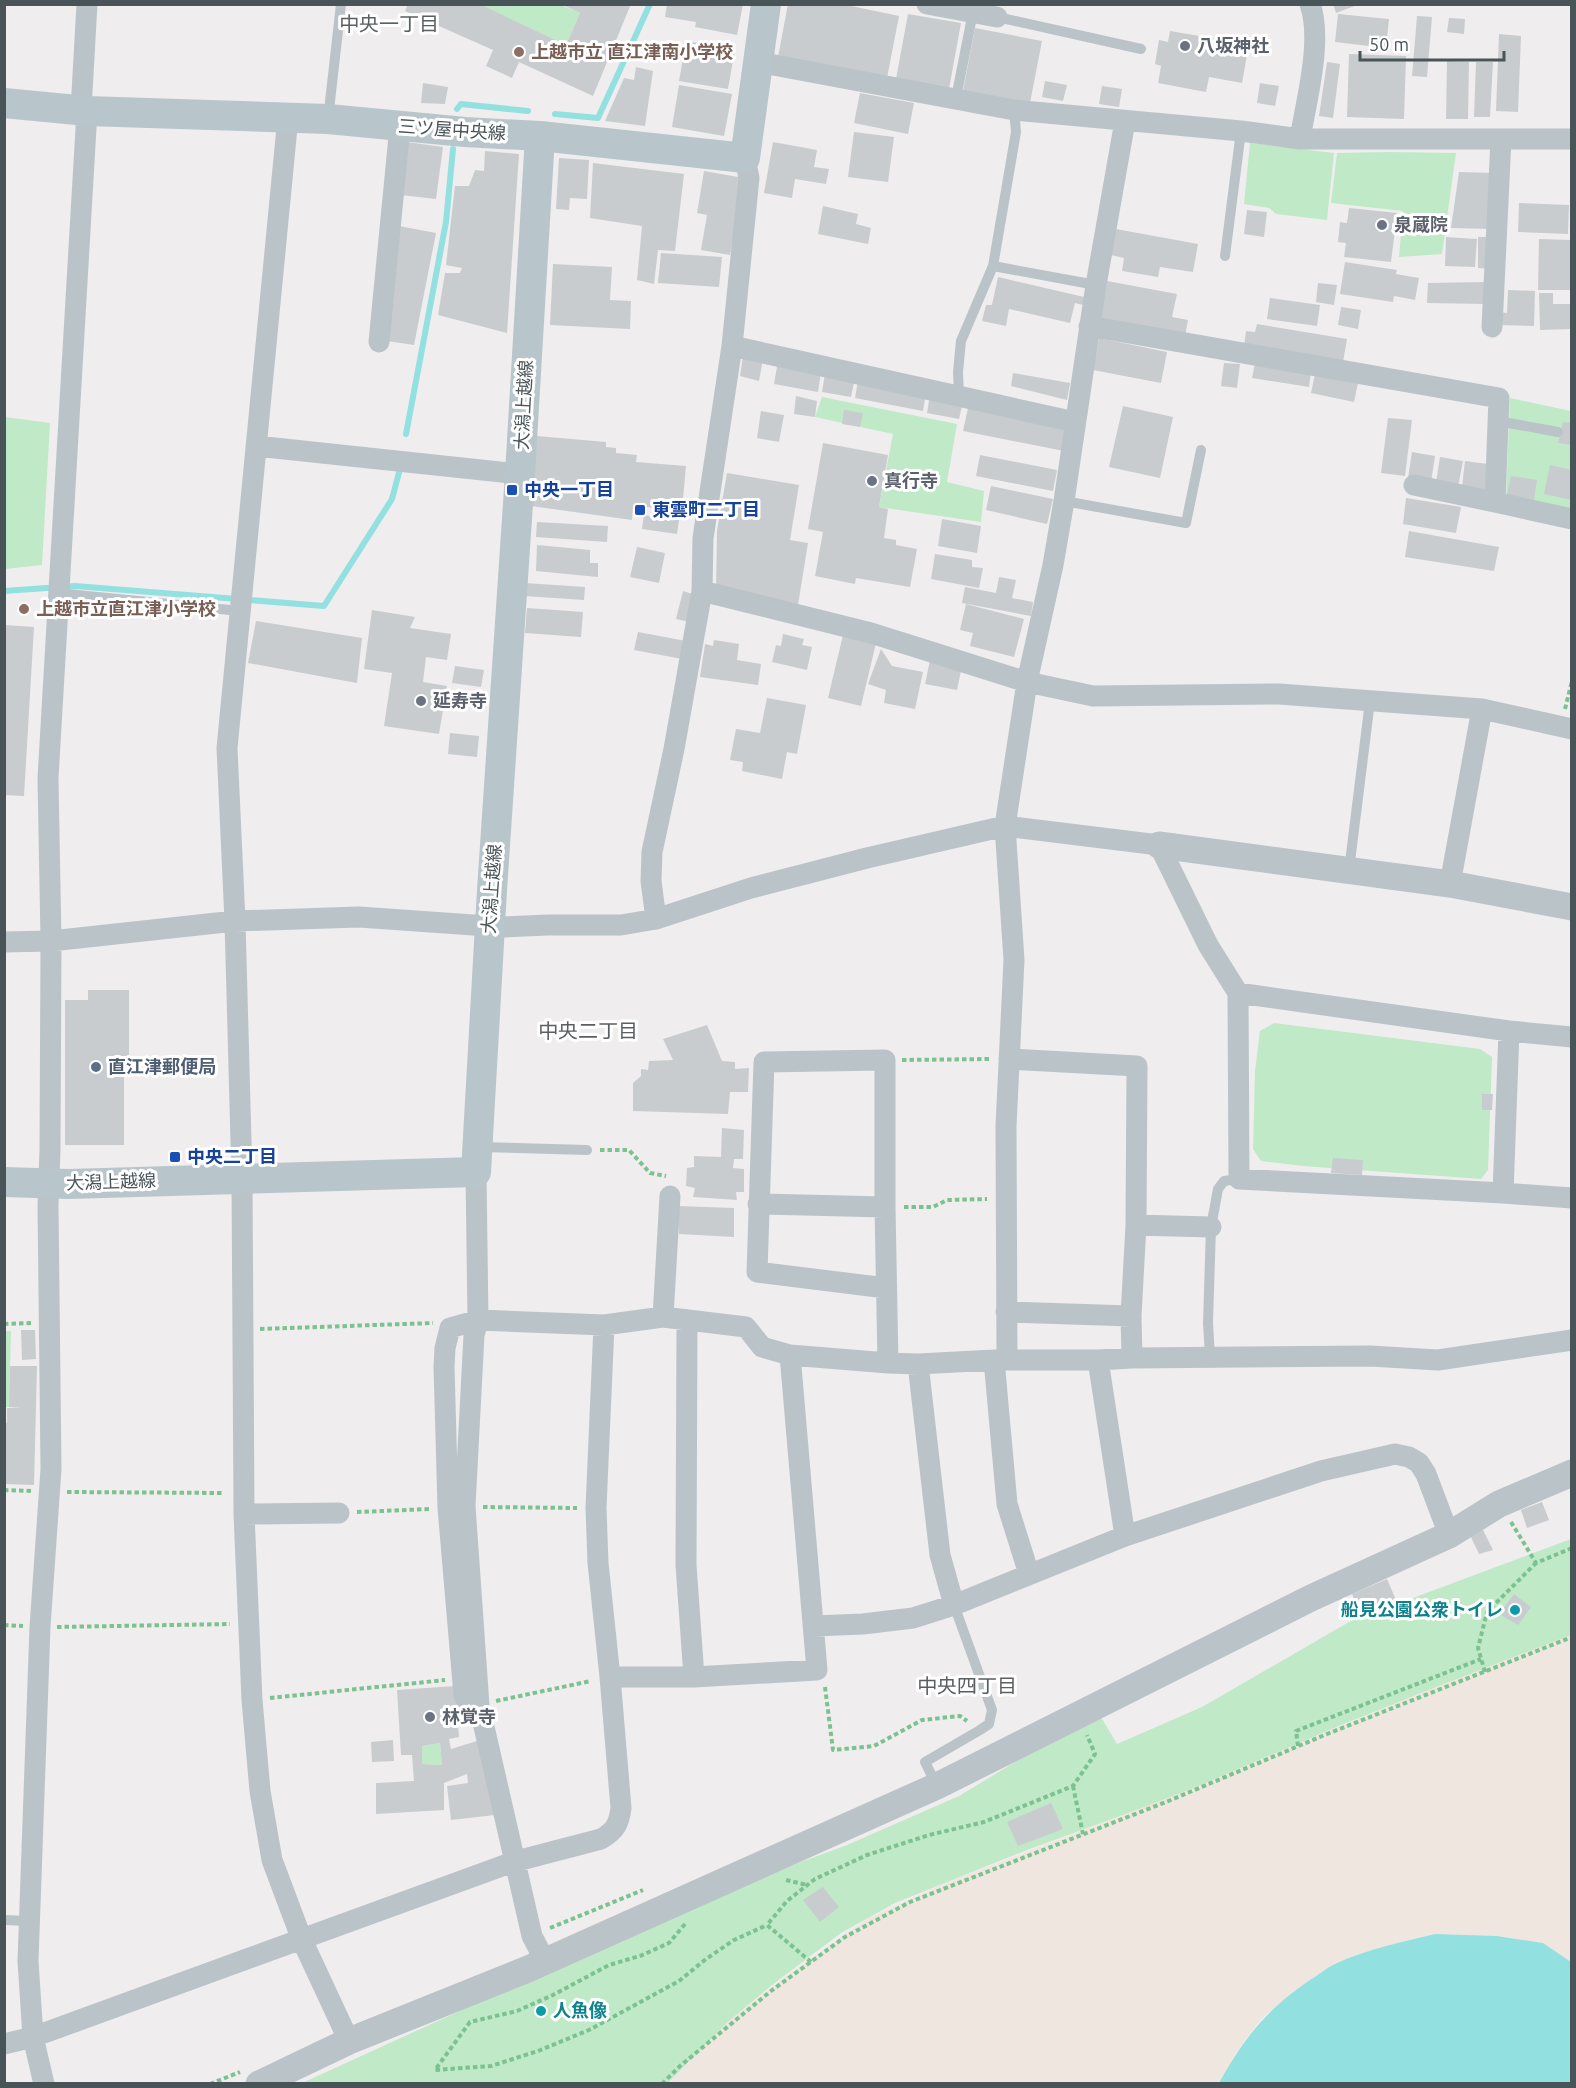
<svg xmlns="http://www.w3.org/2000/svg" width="1576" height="2088" viewBox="0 0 1576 2088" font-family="Ubuntu,'Noto Sans JP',sans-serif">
  <rect width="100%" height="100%" fill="#f0edee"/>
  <!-- green -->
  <path fill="#c0e9c7" d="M479 5H561L580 13 566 45Z
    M1250 143 1334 153 1327 220 1276 214 1269 208 1244 204Z
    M1389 152 1456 153 1442 254 1399 257 1403 211 1331 203 1337 153Z
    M822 397 957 424 947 482 984 491 981 522 879 507 893 434 815 417Z
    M1510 398 1571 411V513L1506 499Z
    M5 417 50 423 42 565 5 569Z
    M1274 1023 1480 1049 1492 1057 1488 1170 1481 1179 1303 1166 1261 1161 1253 1149 1255 1071 1260 1031Z
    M4 1331H11L9 1407H4Z
    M1571 1539V1635L1346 1723 1175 1796 1027 1850 895 1903 841 1933 772 1985 729 2021 668 2083 300 2084 464 2009 600 1945 763 1876 847 1845 959 1796 1098 1712 1117 1744 1202 1707 1349 1622Z
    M440 1743 442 1765 422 1764V1746Z"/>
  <!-- sand -->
  <path fill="#efe7df" d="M1571 1635V1962L1543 1943 1497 1936 1435 1934 1336 1963 1295 1990 1260 2020 1233 2057 1219 2083 668 2084 729 2021 785 1977 867 1919 948 1882 1199 1786 1413 1696Z"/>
  <!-- water -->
  <path fill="#92e0df" d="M1435 1934 1497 1936 1543 1943 1571 1962V2083H1219C1244 2038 1266 2010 1310 1980 1319 1975 1327 1967 1337 1963 1368 1949 1402 1942 1435 1934Z"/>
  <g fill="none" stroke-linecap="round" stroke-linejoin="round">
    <!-- stream -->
    <path stroke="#92e0df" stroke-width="6" d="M457 109 461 104 528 111
      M555 114 598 118 650 4
      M406 434 446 222 453 149
      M4 591 75 586 324 606 392 499 401 465"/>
  </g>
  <!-- building -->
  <path fill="#c8ccce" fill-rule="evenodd" d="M408 4H479L566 45 580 13 561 4H631L593 96 519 62 512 78 486 66 493 50 405 11Z
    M667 4H743L737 35 695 27 696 22 665 17Z
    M788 4H842L899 16 887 78 778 57Z
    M1333 4H1357V5L1336 13Z
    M908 14 961 23 949 89 896 79Z
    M1338 14 1389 19 1386 48 1335 42Z
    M1417 16 1432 17 1427 77 1412 76Z
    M1449 18 1465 19 1464 34 1447 32Z
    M975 28 1042 41 1030 103 963 91Z
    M1170 31 1217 39 1215 49 1247 55 1242 83 1209 77 1206 92 1158 83 1161 66 1155 64 1159 40 1168 42Z
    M1499 34 1521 36 1518 112 1496 111Z
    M686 41 735 49 728 89 679 81Z
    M1349 54 1406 56 1404 119 1347 117Z
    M1447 61 1469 62 1468 119H1446Z
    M1327 62 1340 64 1333 118 1319 116Z
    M1476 62H1493L1490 117H1474Z
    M636 67 653 71 645 126 605 121 624 78 634 80Z
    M1045 81 1067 85 1063 101 1042 97Z
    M423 83 448 87 445 104 421 103Z
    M1260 83 1279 86 1275 106 1257 103Z
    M679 85 732 94 724 136 672 127Z
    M1102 86 1122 89 1119 107 1099 104Z
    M860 93 914 103 908 134 854 123Z
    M854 132 894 137 888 182 848 177Z
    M407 142 443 147 436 199 401 195Z
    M773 142 817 150 814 167 829 169 826 184 795 179 792 198 764 193Z
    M485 151 519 154 507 333 438 315 445 273H460L462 268 446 265 455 186H469L475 170 484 171Z
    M559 158 589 160 587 199 570 198 569 210 556 209Z
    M593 163 684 174 675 251 658 250 654 284 637 280 642 226 590 218Z
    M704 171 744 178 730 255 701 250 707 215 697 213Z
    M1459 172 1494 173 1491 229 1451 228Z
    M1519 203 1569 205 1568 234 1518 232Z
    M823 206 858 214 856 224 871 228 868 244 818 234Z
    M1349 208 1397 213 1391 262 1344 257 1346 243 1338 242 1340 222 1347 223Z
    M1247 210 1267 212 1264 237 1244 234Z
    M399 226 436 233 414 345 387 341Z
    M1116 229 1198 244 1193 272 1160 267 1158 277 1122 271 1124 258 1111 255Z
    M1446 237 1477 239 1475 267 1445 266Z
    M1478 237H1492V269L1478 268Z
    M1539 239 1572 240V290H1538Z
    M661 253 722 257 719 287 658 283Z
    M1345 262 1397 270 1396 274 1419 278 1415 300 1394 296 1393 302 1340 294Z
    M553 264 612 267 610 300 631 301 630 329 550 325Z
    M998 277 1084 297 1083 305 1075 303 1070 323 1009 309 1006 326 982 321 986 305H992Z
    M1107 281 1177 294 1172 317 1188 320 1185 336 1100 320Z
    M1485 282V304L1427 303 1428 283Z
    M1318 283 1337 285 1334 305 1316 302Z
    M1508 290 1535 291 1534 326 1500 325V312L1507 313Z
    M1539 293H1553V304H1572V329L1540 330Z
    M1270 298 1320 305 1317 326 1267 319Z
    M1341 307 1361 310 1358 329 1338 325Z
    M1257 324 1347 339 1343 362 1244 346 1246 331 1255 332Z
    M1099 338 1167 352 1161 383 1093 370Z
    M743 356 763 359 759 381 740 376Z
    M778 361 821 372 818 392 774 384Z
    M1224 363 1240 364 1237 388 1221 386Z
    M1255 363 1311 372 1309 387 1252 378Z
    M825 373 855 378 851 397 822 392Z
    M1013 373 1070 383 1067 400 1011 386Z
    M1315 374 1358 383 1354 402 1311 393Z
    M858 380 926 393 923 411 855 398Z
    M930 395 963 401 959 419 927 413Z
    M796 396 817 401 815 417 794 414Z
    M1123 406 1173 417 1160 478 1109 467Z
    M968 408 1068 429 1064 451 963 431Z
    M844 410 863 413 860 427 842 424Z
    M761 411 784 415 779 442 757 438Z
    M1388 418 1412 420 1405 476 1381 473Z
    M1563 422 1572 423V445L1558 443Z
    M537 436 606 442V447L616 448V453L637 455 636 462 686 466 682 510 633 506 632 520 531 506Z
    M823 443 888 455 879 507 888 509 884 538 896 540V545L917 549 910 587 856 578 855 584 815 576 823 532 808 529Z
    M1412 452 1435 456 1431 482 1408 478Z
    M980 455 1057 470 1053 491 976 476Z
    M1440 457 1463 461 1458 487 1436 483Z
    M1465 461 1488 464 1486 490 1462 487Z
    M1550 465 1572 470V500L1544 494Z
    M727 473 799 485 790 540 808 543 798 605 716 588 717 531Z
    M1511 476 1537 480 1534 500 1507 495Z
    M991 486 1053 499 1047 524 986 510Z
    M1406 498 1461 507 1456 533 1403 524Z
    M644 515 679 520 677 534 642 529Z
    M942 519 981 526 977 553 938 546Z
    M537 522 608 526 607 542 536 537Z
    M1409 531 1499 547 1494 571 1405 557Z
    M537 545 590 550V563H598V577L536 571Z
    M637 547 665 553 659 583 630 577Z
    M935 554 972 560V567L983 568 979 588 931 579Z
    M999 577 1016 580 1012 598 1033 602 1031 616 962 603 965 587 996 593Z
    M525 583 585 587 584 600 524 596Z
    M683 591 696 595 690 622 676 619Z
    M966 604 1024 619 1014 657 970 646 973 633 960 630Z
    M527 608 583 612 581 637 525 633Z
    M372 610 415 617 410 628 451 634 447 660 426 657 423 682 447 686 439 734 384 726 392 673 364 669Z
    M256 621 362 638 357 683 248 663Z
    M4 625 34 627 24 796 4 795Z
    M638 632 686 641 682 659 634 650Z
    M783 634 804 639 802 645 812 647 807 670 772 662 776 645 781 646Z
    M843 635 876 643 861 706 828 698Z
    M714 640 739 644 737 660 761 664 758 685 700 677 705 644 713 646Z
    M881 649 892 666 923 672 915 709 884 703 886 690 868 684Z
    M930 660 962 666 957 690 925 684Z
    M455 666 484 670 481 687 452 683Z
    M767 698 806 705 797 754 787 752 782 779 742 771 743 762 730 760 736 729 760 733Z
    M450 733 479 736 477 757 448 754Z
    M88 990H129V1073H124V1145H65V1000H88Z
    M707 1025 722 1061 735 1062V1069L749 1068 748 1092H730L728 1114 633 1111V1083L641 1076V1069L648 1070 649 1061 673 1060 663 1039Z
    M1482 1094H1493L1492 1110H1482Z
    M722 1128 744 1130 743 1159H734L733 1168 744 1169V1192H736L737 1200 693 1197 695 1188 686 1186 687 1168 694 1167V1156L721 1157Z
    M1333 1158 1363 1160 1362 1175 1331 1173Z
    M678 1206 734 1208V1237L679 1234Z
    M21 1330H35L36 1359 22 1360Z
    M10 1366H37L34 1485 4 1484V1423H7V1408H21L9 1407Z
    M1542 1502 1549 1520 1527 1528 1521 1510Z
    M1482 1528 1493 1550 1479 1554 1469 1533Z
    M1387 1579 1396 1600 1361 1615 1352 1594Z
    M1514 1594 1531 1607 1518 1625 1499 1614Z
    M455 1686 459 1737 449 1739 451 1749 477 1741 495 1815 451 1820 447 1786 468 1783 467 1774 444 1783V1810L376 1814V1783L414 1781 412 1755H401L397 1690ZM440 1743 442 1765 422 1764V1746Z
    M393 1740 394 1761 372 1762 371 1742Z
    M1051 1803 1063 1829 1018 1846 1007 1822Z
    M823 1887 839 1907 820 1922 803 1900Z"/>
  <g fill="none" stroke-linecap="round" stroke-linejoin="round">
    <!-- path -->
    <path stroke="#7cc290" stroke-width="4" stroke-dasharray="4.5 3" stroke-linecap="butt" d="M1565 709 1572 681
      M902 1060 990 1059
      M600 1150H629L650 1173 666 1176
      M904 1207H933L947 1200 987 1199
      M4 1324 31 1323
      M260 1329 433 1323
      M4 1490 32 1491
      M67 1492 224 1493
      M483 1507 577 1508
      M357 1512 430 1509
      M1511 1522 1536 1563 1572 1548
      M4 1625 23 1626
      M57 1627 230 1624
      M1485 1672 1478 1648 1487 1612 1536 1563
      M825 1687 833 1750 874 1746 922 1720 960 1716 967 1721
      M270 1698 445 1680
      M496 1701 591 1681
      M1298 1746 1296 1731 1481 1659
      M1073 1786 1083 1834
      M786 1880 807 1885
      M685 1924 669 1943 640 1956 609 1965 553 1995 517 2011 470 2022 435 2070 491 2066 538 2051 589 2030 679 1981 706 1959 734 1940 767 1925
      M550 1928 643 1890
      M811 1962 767 1925 787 1901 815 1879 867 1855 929 1835 984 1822 1073 1786 1095 1754 1087 1735
      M210 2084 240 2072
      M662 2084 680 2066 771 1991 845 1937 910 1902 1166 1802 1327 1734 1572 1637"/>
    <!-- service -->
    <path stroke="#bac4c8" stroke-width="10" d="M997 17 1141 49
      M956 98 973 12
      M328 119 341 4
      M1225 256 1241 131
      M993 266 1016 132 1014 110
      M959 397 958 372 961 341 993 266 1096 285
      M1498 421 1558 432
      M1064 501 1186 523 1201 450
      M57 593 240 611
      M1349 870 1370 701
      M479 1147 587 1150
      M1210 1357 1208 1323 1211 1227 1218 1189 1224 1181 1239 1179
      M937 1786 925 1762 980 1730 989 1724 992 1710 954 1605
      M4 1920 28 1921"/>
    <!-- minor -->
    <path stroke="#bac4c8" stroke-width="21" d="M927 4 997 17
      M758 62 1014 110 1241 131 1300 139H1572
      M81 110 87 4
      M288 117 227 748 235 921 242 1178 244 1514 252 1700 260 1791 272 1860 302 1940 349 2041
      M1300 139C1306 101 1323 41 1310 4
      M1089 326 1499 398 1495 502 1414 485
      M1492 327 1501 139
      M379 342 400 126
      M732 346 1075 422
      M256 446 520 474
      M1495 502 1572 519
      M702 591 871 633 1027 682 1093 696 1279 694 1482 709 1572 729
      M1450 884 1482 709
      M656 919 651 881 652 852 674 749 702 591 703 538 732 346 749 178 745 158
      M4 942 51 941 235 921 359 917 502 927 548 925H621L656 919 751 888 867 858 1005 826 1159 845 1208 945 1238 993 1239 1179 1503 1193 1509 1031 1238 993
      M1509 1031 1572 1037
      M1009 1059 1137 1066 1136 1225 1131 1316 1132 1358
      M476 1172 478 1320 474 1335 465 1506 479 1705 532 1936 545 1961
      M1503 1193 1572 1198
      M758 1204 885 1207
      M1136 1225 1211 1227
      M886 1288 757 1272 764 1062 885 1060V1207L888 1363
      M1006 1312 1131 1316
      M663 1317 670 1196
      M687 1320 686 1565 694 1677
      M604 1325 596 1508 598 1563 610 1677
      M994 1360 1007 1504 1029 1574
      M1007 1360 1006 1126 1014 960 1005 826 1027 682 1053 565 1064 501 1096 285 1125 121
      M1098 1360 1125 1536
      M918 1364 940 1555 954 1605
      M244 1514 339 1513
      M814 1626 863 1624 913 1618 954 1605 1125 1536 1321 1471 1395 1454 1409 1457 1419 1463 1426 1474 1449 1535
      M479 1705 467 1702 464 1695 448 1508 444 1367 445 1348 450 1328 478 1320 604 1325 663 1317 746 1327 762 1347 790 1355 888 1363 918 1364 994 1360H1098L1132 1358 1370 1356 1438 1360 1572 1340
      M4 2044 33 2037 513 1862 601 1839C615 1831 619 1824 621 1808L610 1677H694L817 1670 790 1355
      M44 2084 33 2037 28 1961 40 1627 51 1469 48 1205 50 1150 51 941 48 778 87 111"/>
    <!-- tertiary -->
    <path stroke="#bac4c8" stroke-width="27" d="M1159 845 1450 884 1572 907
      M259 2084 349 2041 528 1969 937 1786 1311 1598 1449 1535 1499 1504 1572 1473"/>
    <!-- secondary -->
    <path stroke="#b8c5ca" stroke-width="30" d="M4 103 87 111 328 119 465 132 540 136 745 158 766 4
      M4 1182 69 1184 476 1172 492 890 520 474 540 136"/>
  </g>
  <!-- markers -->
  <g fill="#6b7280" stroke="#fff" stroke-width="2">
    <circle cx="1185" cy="46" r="6"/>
    <circle cx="1382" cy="225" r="6"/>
    <circle cx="872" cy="481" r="6"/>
    <circle cx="421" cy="701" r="6"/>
    <circle cx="430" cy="1717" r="6"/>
  </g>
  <g fill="#8d6e63" stroke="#fff" stroke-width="2">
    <circle cx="519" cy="52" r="6"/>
    <circle cx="24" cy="609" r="6"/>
  </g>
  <g fill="#1a4fb4" stroke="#fff" stroke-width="2">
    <rect x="506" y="484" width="12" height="12" rx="3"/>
    <rect x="634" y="504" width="12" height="12" rx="3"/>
    <rect x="169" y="1151" width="12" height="12" rx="3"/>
  </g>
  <circle fill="#5c6f8a" stroke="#fff" stroke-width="2" cx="96" cy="1067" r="6"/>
  <g fill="#0f9aa8" stroke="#fff" stroke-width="2">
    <circle cx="1515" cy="1610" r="6"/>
    <circle cx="541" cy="2011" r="6"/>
  </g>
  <g text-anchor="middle" stroke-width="6" stroke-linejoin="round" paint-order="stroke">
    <!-- worship labels -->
    <g font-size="18" font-weight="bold" fill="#5b616d" stroke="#fff" text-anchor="start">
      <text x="1197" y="52">八坂神社</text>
      <text x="1394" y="231">泉蔵院</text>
      <text x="884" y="487">真行寺</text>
      <text x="433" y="707">延寿寺</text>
      <text x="442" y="1723">林覚寺</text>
    </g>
    <!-- education labels -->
    <g font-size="18" font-weight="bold" fill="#785e54" stroke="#fff" text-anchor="start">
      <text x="531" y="58">上越市立 直江津南小学校</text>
      <text x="36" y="615">上越市立直江津小学校</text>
    </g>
    <!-- street labels -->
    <g font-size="18" fill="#485458" stroke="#fff">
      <text transform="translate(452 130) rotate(4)" y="6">三ツ屋中央線</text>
      <text transform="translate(524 405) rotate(-87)" y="6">大潟上越線</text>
      <text transform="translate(492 889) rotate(-86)" y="6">大潟上越線</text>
      <text transform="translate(111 1182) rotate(-2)" y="6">大潟上越線</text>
    </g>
    <!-- transit labels -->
    <g font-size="18" font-weight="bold" fill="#164399" stroke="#fff" text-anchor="start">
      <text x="524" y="496">中央一丁目</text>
      <text x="652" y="516">東雲町二丁目</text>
      <text x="187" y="1163">中央二丁目</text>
    </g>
    <!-- service labels -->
    <g font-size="18" font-weight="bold" fill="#4e5e75" stroke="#fff" text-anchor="start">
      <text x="108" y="1073">直江津郵便局</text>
    </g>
    <!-- culture labels -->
    <g font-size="18" font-weight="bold" fill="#0d838f" stroke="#fff" text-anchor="end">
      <text x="1503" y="1616">船見公園公衆トイレ</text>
      <text x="553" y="2017" text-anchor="start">人魚像</text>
    </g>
    <!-- neighbourhood labels -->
    <g font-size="20" fill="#5b5f61" stroke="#fff">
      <text x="389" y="31">中央一丁目</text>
      <text x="588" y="1038">中央二丁目</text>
      <text x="967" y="1693">中央四丁目</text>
    </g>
  </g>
  <!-- border -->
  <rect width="1576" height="2088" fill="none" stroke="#485458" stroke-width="12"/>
  <!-- scale -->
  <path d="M1360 51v9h144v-9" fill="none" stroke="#485458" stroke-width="3"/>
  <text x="1369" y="51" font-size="18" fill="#485458" stroke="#ffffff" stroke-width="4.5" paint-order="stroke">50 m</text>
</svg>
